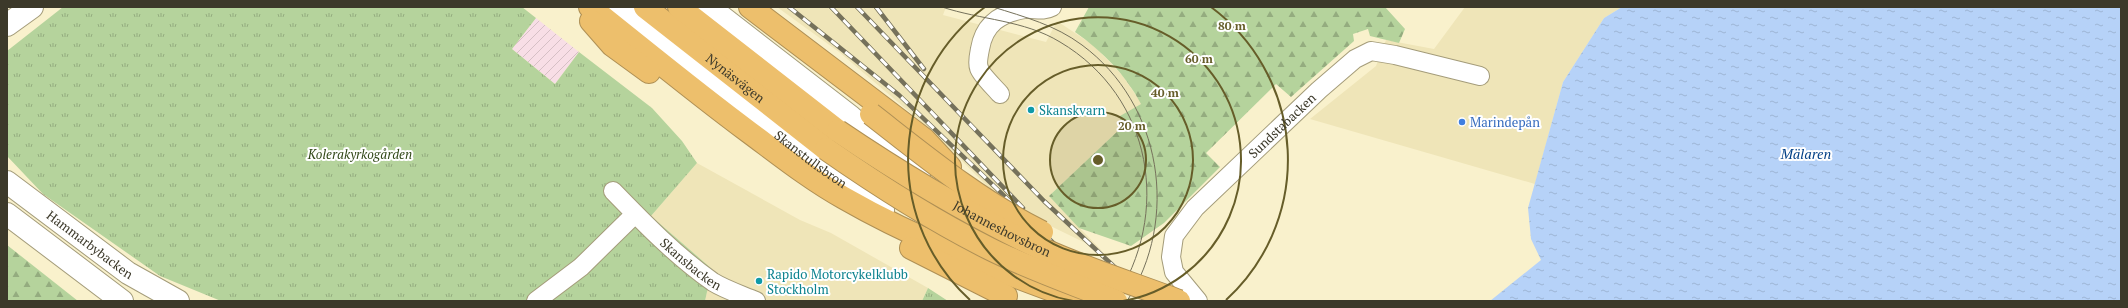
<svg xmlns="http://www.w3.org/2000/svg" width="2128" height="308" viewBox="0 0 2128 308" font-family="'PT Serif',serif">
  <defs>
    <pattern id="industrial-furrows" width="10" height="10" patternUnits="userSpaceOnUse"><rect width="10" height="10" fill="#f8dee6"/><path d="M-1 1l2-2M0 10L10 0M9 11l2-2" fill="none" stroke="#d6bfc5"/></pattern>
    <pattern id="grass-tufts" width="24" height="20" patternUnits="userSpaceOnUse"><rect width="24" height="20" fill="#b5d39c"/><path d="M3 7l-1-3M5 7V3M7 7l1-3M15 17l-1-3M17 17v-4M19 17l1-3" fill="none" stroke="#94ac7f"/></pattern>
    <pattern id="forest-firs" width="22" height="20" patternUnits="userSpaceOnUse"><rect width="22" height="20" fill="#b5d39c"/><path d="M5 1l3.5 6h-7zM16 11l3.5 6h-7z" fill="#94ac7f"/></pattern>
    <pattern id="water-ripples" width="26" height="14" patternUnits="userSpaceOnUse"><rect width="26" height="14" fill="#b6d2f8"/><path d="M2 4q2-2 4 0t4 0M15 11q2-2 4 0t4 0" fill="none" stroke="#9db5d5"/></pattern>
  </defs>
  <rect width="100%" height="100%" fill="#f9f1cc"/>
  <!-- built -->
  <path fill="#efe5b8" d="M777 7H946L943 15 1046 42 1057 21 1093 45 1122 75 1142 104 1127 112 1121 128 1049 196 1102 251 1005 204 932 131 839 52Z
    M1465 7H1622L1604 18 1563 82 1535 184 1310 119 1376 66 1386 40 1434 49Z
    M697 163 800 220 831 233 928 288 922 301H705L712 269 651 216Z"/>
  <!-- industrial -->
  <path fill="url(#industrial-furrows)" d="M536 18 579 52 555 84 512 49Z"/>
  <!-- grass -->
  <path fill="url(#grass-tufts)" d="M63 7H522L536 18 512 49 555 84 579 52 652 108 682 141 697 163 651 216 712 269 705 301H221L160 276 43 194 7 156V51Z
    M928 288 948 301H922Z"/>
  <!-- forest -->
  <path fill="url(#forest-firs)" d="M1089 7H1385L1405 29 1399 43 1370 36 1368 29 1353 34 1354 41 1291 97 1276 84 1206 153 1220 167 1164 223 1131 246 1079 228 1049 196 1121 128 1120 116 1141 104C1125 74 1103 52 1075 32Z
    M7 245 78 301H7Z"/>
  <!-- water -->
  <path fill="url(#water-ripples)" d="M1622 7H2121V301H1490L1541 260 1531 239 1528 208 1563 82 1604 18Z"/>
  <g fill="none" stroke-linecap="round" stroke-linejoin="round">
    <!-- street casing -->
    <g stroke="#a49c7a" stroke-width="20">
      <g id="street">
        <path d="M1000 94C995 88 981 75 979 68 977 63 979 54 980 49 984 24 1000 13 1025 9 1034 8 1043 12 1052 7"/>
        <path id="s1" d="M613 191C644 223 676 256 713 282 726 290 742 295 756 301"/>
        <path d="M536 301 581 267 635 214"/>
        <path id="s2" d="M1198 301 1174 272 1171 257 1174 236 1195 208 1319 90 1355 59 1371 51 1395 55 1480 76"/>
      </g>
    </g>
    <!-- secondary casing -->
    <g stroke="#a49c7a" stroke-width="24">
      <g id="secondary">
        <path id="s3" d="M615 7 817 165 883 210"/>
        <path d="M709 7 851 117 919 176"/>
        <path d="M7 25 32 7"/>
        <path id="s4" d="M7 182 128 273 178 301"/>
        <path d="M7 214 122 301"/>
      </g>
    </g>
    <!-- highway casing -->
    <g stroke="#af9055" stroke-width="24">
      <g id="highway">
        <path d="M590 7C643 49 695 92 749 132 780 155 810 179 844 198 919 241 1001 272 1082 301"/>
        <path id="s5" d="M645 7 826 149"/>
        <path d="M679 7 838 131"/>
        <path d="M750 7 924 139 950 167"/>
        <path d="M591 21 612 45 649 72"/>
        <path d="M911 248 1006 296"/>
      </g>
    </g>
    <!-- street -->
    <use href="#street" stroke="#fff" stroke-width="18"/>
    <!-- secondary -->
    <use href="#secondary" stroke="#fff" stroke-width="22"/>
    <!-- highway -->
    <use href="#highway" stroke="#edbf6c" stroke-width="22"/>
    <!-- tram -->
    <path stroke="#75715b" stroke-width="1" d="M942 7C981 20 1024 20 1060 42 1153 97 1172 214 1114 301
      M993 7C1025 17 1055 25 1082 45 1162 104 1180 219 1127 301"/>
    <!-- rail casing -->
    <g stroke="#75715b" stroke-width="4.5">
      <path id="rail" d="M789 7 899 95 1114 301
        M831 7 1023 208
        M857 7 1044 201 1151 301
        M876 7 924 69"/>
    </g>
    <!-- rail -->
    <use href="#rail" stroke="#fff" stroke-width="3" stroke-dasharray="9" stroke-linecap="butt"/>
    <!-- highway-bridge casing -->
    <g stroke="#af9055" stroke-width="24" stroke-linecap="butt">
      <g id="highway-bridge">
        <path d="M871 114C925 156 979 201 1042 232"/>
        <path id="s6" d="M838 131C903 175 969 215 1040 248 1084 268 1134 284 1179 301"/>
        <path d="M826 149C879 186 932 220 990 249 1030 269 1074 284 1116 301"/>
      </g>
    </g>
    <!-- highway-bridge -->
    <use href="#highway-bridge" stroke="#edbf6c" stroke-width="22"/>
  </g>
  <!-- distance rings -->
  <circle cx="1098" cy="160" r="48" fill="#665d29" fill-opacity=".12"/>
  <g fill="none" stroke="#665d29" stroke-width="2">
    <circle cx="1098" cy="160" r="48"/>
    <circle cx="1098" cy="160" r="95"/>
    <path d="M1073 301A143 143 0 1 1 1123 301"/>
    <path d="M970 300A190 190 0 0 1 985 7M1211 7A190 190 0 0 1 1226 300"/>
  </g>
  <!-- markers -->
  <g fill="#0f9aa8" stroke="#fff" stroke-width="1.5">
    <circle cx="1031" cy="110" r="4"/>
    <circle cx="759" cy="281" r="4"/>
  </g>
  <circle fill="#3f7fe0" stroke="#fff" stroke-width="1.5" cx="1462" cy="122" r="4"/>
  <g text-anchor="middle" stroke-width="4" stroke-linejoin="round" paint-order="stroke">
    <!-- street labels -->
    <g font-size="13" fill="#3c392a" stroke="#fff">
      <text dy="5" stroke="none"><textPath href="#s5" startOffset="115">Nynäsvägen</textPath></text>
      <text dy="5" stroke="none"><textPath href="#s2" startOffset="229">Sundstabacken</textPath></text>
      <text dy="5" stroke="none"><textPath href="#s3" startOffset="248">Skanstullsbron</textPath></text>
      <text dy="5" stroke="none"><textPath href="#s6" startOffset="191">Johanneshovsbron</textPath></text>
      <text dy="5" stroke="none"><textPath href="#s4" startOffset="104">Hammarbybacken</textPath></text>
      <text dy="5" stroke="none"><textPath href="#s1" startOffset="107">Skansbacken</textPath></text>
    </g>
    <!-- culture labels -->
    <g font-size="13" fill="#0d838f" stroke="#fff" text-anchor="start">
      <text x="1039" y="115">Skanskvarn</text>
      <text x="767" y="279">Rapido Motorcykelklubb<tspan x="767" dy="15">Stockholm</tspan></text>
    </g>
    <!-- shop labels -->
    <g font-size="13" fill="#366cbe" stroke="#fff" text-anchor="start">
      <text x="1470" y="127">Marindepån</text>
    </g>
    <!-- park labels -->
    <g font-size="13" font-style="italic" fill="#314818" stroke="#fff">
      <text x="360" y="159">Kolerakyrkogården</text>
    </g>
    <!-- water labels -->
    <g font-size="14" font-style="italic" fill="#003f86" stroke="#fff">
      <text x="1806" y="159">Mälaren</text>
    </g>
  </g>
  <circle cx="1098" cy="160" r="6" fill="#665d29" stroke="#fff" stroke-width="2"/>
  <g font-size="12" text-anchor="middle" font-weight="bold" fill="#665d29" stroke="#fff" stroke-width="4" stroke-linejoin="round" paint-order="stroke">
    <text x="1232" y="30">80 m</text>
    <text x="1199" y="63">60 m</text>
    <text x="1165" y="97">40 m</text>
    <text x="1132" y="130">20 m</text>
  </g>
  <!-- border -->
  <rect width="2128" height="308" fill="none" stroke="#3c392a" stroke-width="16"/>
</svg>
